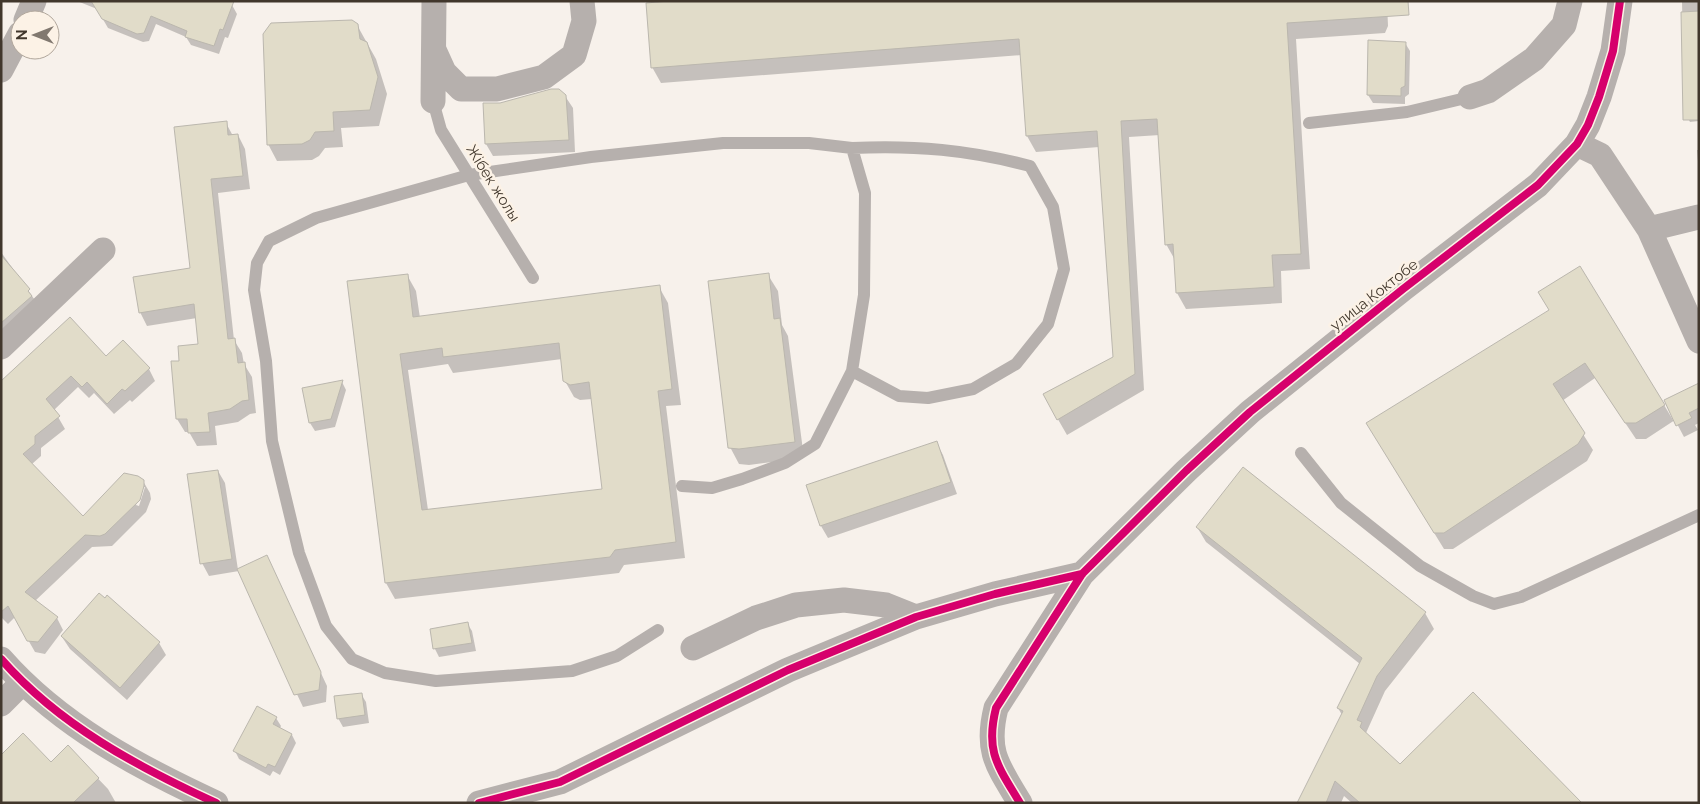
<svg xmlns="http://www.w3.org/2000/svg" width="1700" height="804" viewBox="0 0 1700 804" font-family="Raleway,sans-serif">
  <rect width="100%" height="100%" fill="#f7f1eb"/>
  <!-- shadow -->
  <path fill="#0003" fill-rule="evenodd" d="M77 1H223L232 5 237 14 228 38 225 37 219 54 191 45 186 37 156 24 149 41 143 42 108 28 97 9Z
    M1387 1 1388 26 1385 33 1296 39 1310 269 1281 271 1282 303 1186 309 1177 293 1175 260 1166 244 1160 135 1129 137 1144 390 1067 435 1044 395 1115 358 1099 147 1036 152 1027 136 1022 55 661 83 652 67Z
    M1682 1H1699V121L1690 122 1684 111Z
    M357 25 376 59 387 94 379 126 341 128 343 147 325 148 319 156 312 160 277 161 268 144Z
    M1405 43 1410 51 1409 94 1405 97V104L1373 103 1368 95Z
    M565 96 573 108 575 152 493 156 486 144 500 104Z
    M226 123 233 136 238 135 245 149 250 189 218 193 234 340 242 353 244 364 252 377 256 413 250 414 238 422 215 426 217 445 197 446 189 432H185L177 419 173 363 181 362 200 346 197 318 147 326 140 312 191 269 176 128Z
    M1697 150H1699V174V173Z
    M1 252 37 303 1 344Z
    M407 275 416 291 420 318 659 287 668 303 681 405 666 406 685 558 624 565 619 573 395 599 386 583 348 283ZM562 359 565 381 574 397 580 400 592 399 603 490 428 510 408 370 448 364 453 373Z
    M768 275 778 291 782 325 788 336 804 458 749 465 739 464 730 447Z
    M1548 311 1664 405 1673 420 1699 384V423L1695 425 1698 430 1684 437 1675 420 1646 439H1636L1595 378 1562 401 1593 450 1587 461 1453 549H1444L1377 440Z
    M106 357 149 369 155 381 132 402 130 400 114 414 94 393 89 398 78 387 54 410 65 429 41 448V456L32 464 83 518 143 481 150 493 151 499 146 512 112 546 92 547 35 601 57 618 63 630 45 654 35 652 15 617 8 624 1 617V382ZM143 487H145L139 506 136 505Z
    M342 382 346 390 335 427 315 431 310 423 303 389Z
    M936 442 943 455 957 494 828 538 821 526 807 486Z
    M1244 468 1425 613 1434 629 1385 691 1366 733 1400 765 1580 803H1352L1344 796 1341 803H1298L1342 715 1338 708 1360 664 1206 542 1197 527Z
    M218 471 225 483 238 570 267 557 327 686 326 702 303 707 239 571 209 576 202 563Z
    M467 623 472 631 476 651 439 657 435 649 431 630Z
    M62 637 159 643 166 655 127 700 70 649Z
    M361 694 366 702 369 723 343 727 338 718Z
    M276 718 281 726 280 728 292 735 296 743 280 775 273 771 270 776 239 759 235 751Z
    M68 747 108 789 116 803H1L51 763Z"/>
  <!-- building -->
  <path fill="#e1dcc9" stroke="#bbb7ae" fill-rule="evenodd" d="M91 1H234L223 30 220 29 214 46 185 37 187 31 151 16 144 33 137 34 102 19Z
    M669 1H1408L1409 15 1287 23 1301 254 1272 255 1274 287 1176 293 1173 244 1165 245 1157 119 1121 121 1135 374 1057 420 1043 394 1113 357 1097 131 1026 136 1019 39 651 68 646 3Z
    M1699 11V120H1683L1681 12Z
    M352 20 358 24 360 39 367 42 378 77 370 110 333 112 334 131 315 132 310 140 302 144 267 145 263 34 271 23Z
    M1368 40 1406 42 1405 86 1401 88V96L1367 95Z
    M551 89H559L566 95 569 140 485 144 483 103H500Z
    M227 121 228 135 238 134 243 176 211 179 228 339 235 338 238 363 245 362 249 400 242 401 230 409 208 413 210 432 188 433 187 419H176L171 361H179L178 346 198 344 194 304 139 313 133 277 190 268 174 127Z
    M1 255 30 289 28 291 32 296 1 323Z
    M1580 266 1665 405 1636 423H1625L1585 363 1553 384 1585 433 1578 444 1444 533H1434L1366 423 1549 310 1538 292Z
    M769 273 774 319 780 318 795 442 739 449 728 448 708 281Z
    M408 274 413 317 660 285 672 389 658 391 676 542 615 550 610 557 385 583 347 281ZM559 343 563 381 570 385 589 382 602 489 422 510 400 354 442 348 443 357Z
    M70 317 106 356 123 340 150 368 125 391 122 389 107 404 87 382 82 387 71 376 46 399 60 416 35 436V444L23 454 83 516 124 473 138 476 144 480V486L140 500 105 534 100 536 85 535 25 592 58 617 38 642 27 641 8 606 1 612V381Z
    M343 380 331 419 309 423 302 388Z
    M1699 383V408L1689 413 1692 418 1676 426 1664 400Z
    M937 441 951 482 820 526 806 485Z
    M1243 467 1426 612 1377 676 1357 720 1362 722 1360 727 1400 764 1473 692 1582 803H1360L1335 781 1326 803H1297L1343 711 1337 708 1362 658 1196 527Z
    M218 470 232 559 200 564 187 474Z
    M267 555 321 672 319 690 294 695 237 569Z
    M99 593 105 598 107 595 160 642 120 688 61 636Z
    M468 622 472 643 433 649 430 629Z
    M362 693 365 715 337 719 334 696Z
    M257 706 277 717 273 724 292 734 275 767 268 764 266 768 233 751Z
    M23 733 51 762 68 745 99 778 73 803H1V755Z"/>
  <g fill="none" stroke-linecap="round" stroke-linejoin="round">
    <!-- service -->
    <path stroke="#b6b0ad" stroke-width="12" d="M433 101 441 130 533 278
      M1309 123 1407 112 1470 97
      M852 371 899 396 928 398 973 389 1016 364 1048 324 1064 269 1053 207 1030 166C969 150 915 145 852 148
      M1301 453 1341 503 1420 566 1473 596 1494 604 1521 597 1699 515
      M658 630 617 656 572 671 436 681 385 673 352 659 326 626 299 553 272 441 266 361 254 290 257 263 269 241 316 218 469 175 591 157 723 143H809L852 148 865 193 864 295 852 371 815 444 785 463 742 479 712 488 682 486"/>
    <!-- minor -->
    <path stroke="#b6b0ad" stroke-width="25" d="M26 20 34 1
      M434 50 444 72 461 89H497L544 77 574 55 584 21 582 1
      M1 70 20 34
      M1470 97 1488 91 1534 59 1564 25 1570 1
      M433 101 434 1
      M1577 144 1600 155 1649 229 1699 341
      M1649 229 1699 217
      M1 347 103 250
      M693 648 756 618 796 605 844 600 886 605 916 617
      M1 659C59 725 138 767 216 803
      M1 704 22 683
      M479 803 560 782 788 670 916 617 995 594 1082 574
      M1020 803C998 766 985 752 996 708L1082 574 1186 471 1250 412 1403 289 1538 185 1577 144 1588 125 1599 97 1613 51 1620 1"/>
    <!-- cycleway casing -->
    <g stroke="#fcf2e6" stroke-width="11">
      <path id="cycleway" d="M1 659C59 725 138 767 216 803
        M479 803 560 782 788 670 916 617 995 594 1082 574
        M1020 803C998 766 985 752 996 708L1082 574 1186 471 1250 412 1403 289 1538 185 1577 144 1588 125 1599 97 1613 51 1620 1"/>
    </g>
    <!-- cycleway -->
    <use href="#cycleway" stroke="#d6006c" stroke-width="8"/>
  </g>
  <g text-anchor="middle" stroke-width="5" stroke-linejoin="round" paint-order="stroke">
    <!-- street labels -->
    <g font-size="15" fill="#41372c" stroke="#fcf2e6">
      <text transform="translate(493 183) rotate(58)" y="5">Жібек жолы</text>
      <text transform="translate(1374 295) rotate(-38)" y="5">улица Коктобе</text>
    </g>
  </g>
  <!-- border -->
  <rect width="1700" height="804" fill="none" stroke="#41372c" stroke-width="5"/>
  <!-- north arrow -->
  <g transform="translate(35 35) rotate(270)"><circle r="24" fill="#fcf2e6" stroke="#b1a79c"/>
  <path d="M0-4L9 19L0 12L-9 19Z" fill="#81786f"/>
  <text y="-8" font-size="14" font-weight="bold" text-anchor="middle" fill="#41372c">N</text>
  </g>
</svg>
